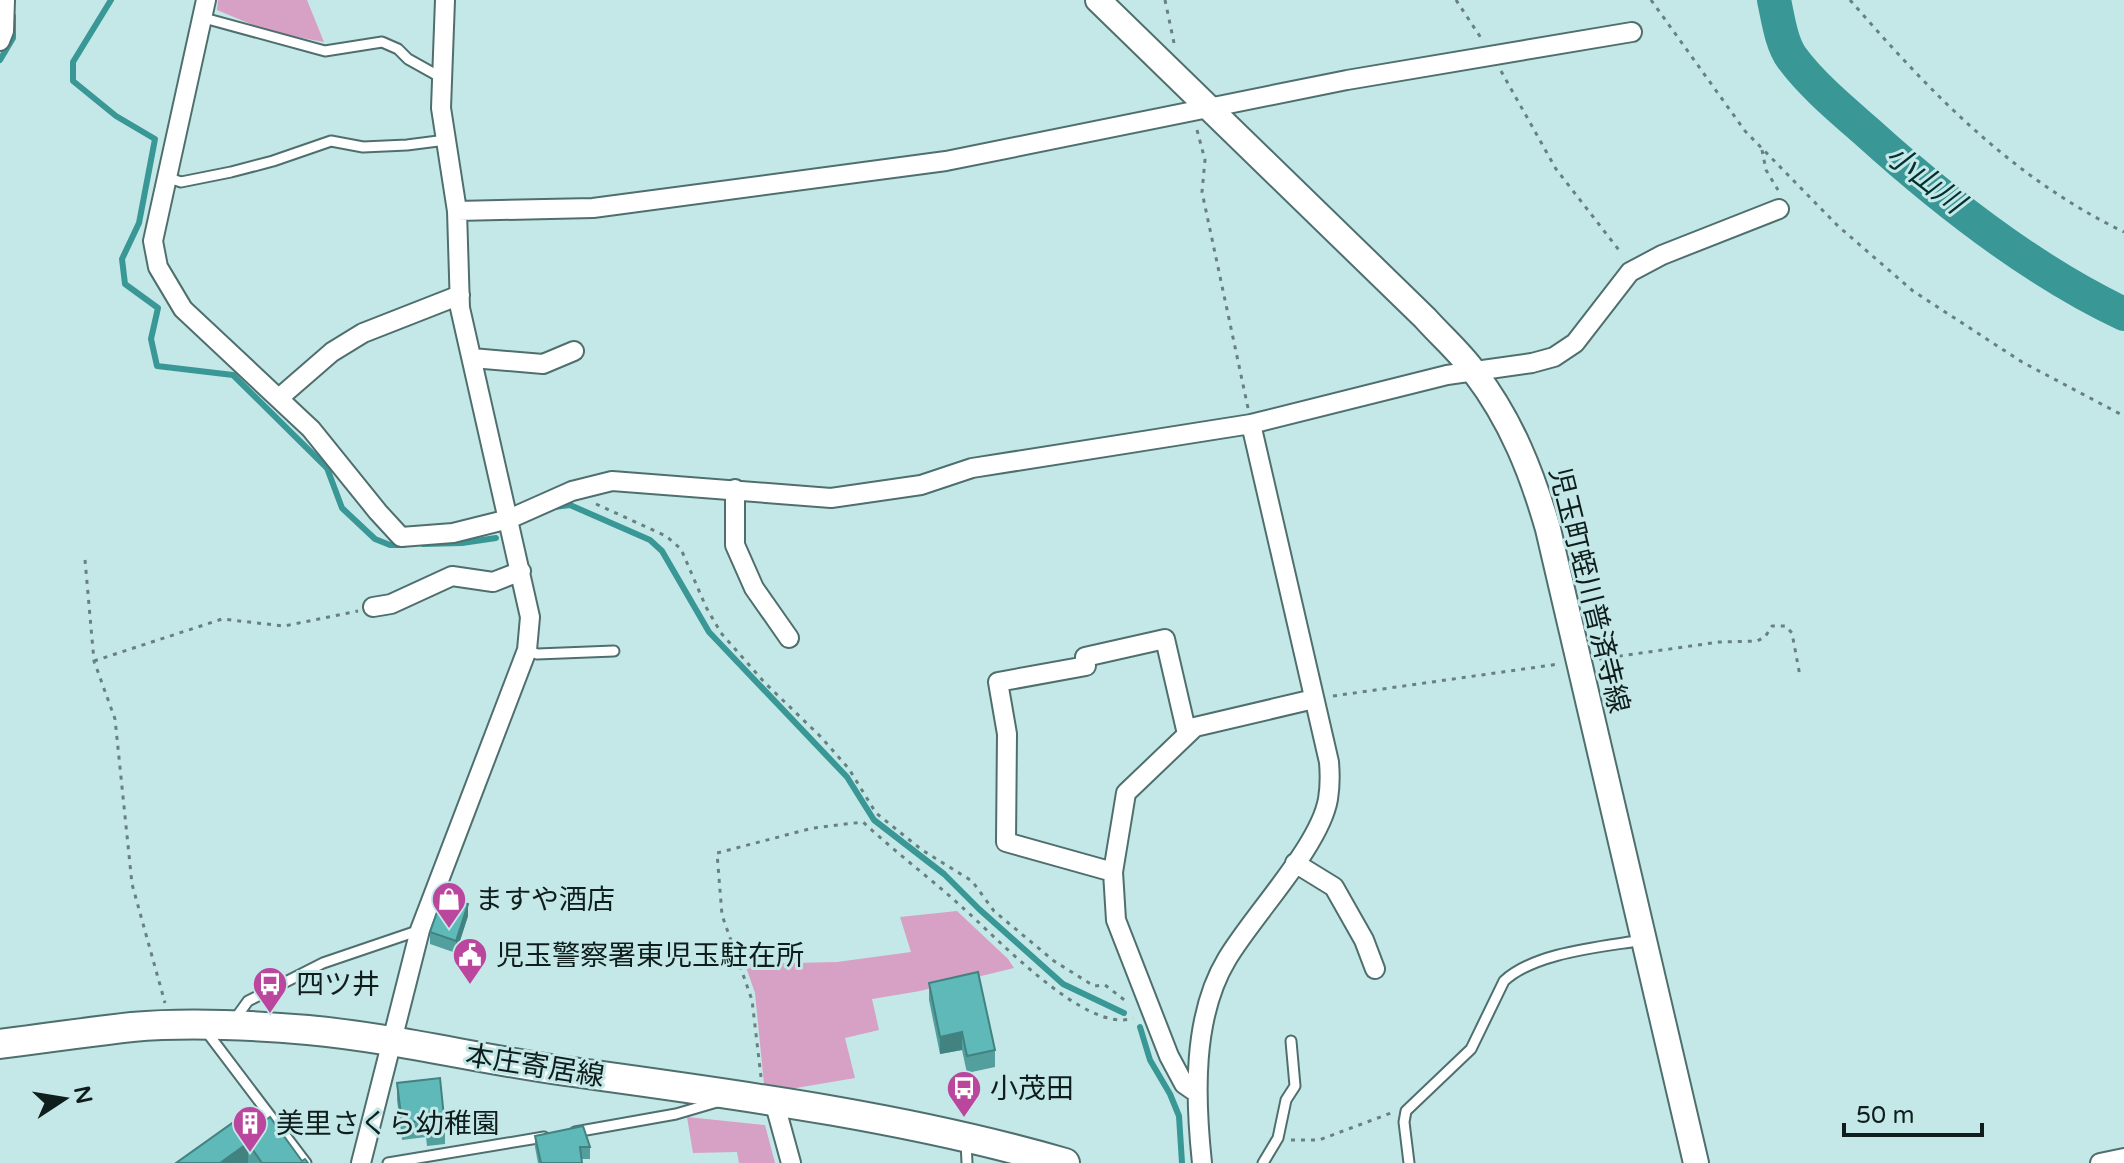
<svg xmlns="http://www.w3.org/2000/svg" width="2124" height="1163" viewBox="0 0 2124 1163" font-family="'Varela Round','Noto Sans JP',sans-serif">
  <rect width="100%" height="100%" fill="#c4e8e7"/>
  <!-- green -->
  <path fill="#d7a0c5" d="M218 0H307L324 42 270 32 217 10Z
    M957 911 1008 959 1014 968 920 991 872 999 879 1030 845 1038 855 1078 790 1089 764 1084 755 993 745 964 837 962 911 952 900 917Z
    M687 1117 765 1125 775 1163H739L737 1152 693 1153Z"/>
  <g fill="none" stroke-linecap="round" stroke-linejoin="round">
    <!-- stream -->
    <path stroke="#399796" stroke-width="6" d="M111 0 73 62V81L116 116 155 139 139 223 122 259 125 284 158 308 151 339 157 366 233 375 327 468 342 508 375 539 390 545H404
      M0 60 13 38V16
      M554 507 570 505 650 540 662 551 709 632 847 777 874 820 944 874 979 909 1063 984 1124 1013
      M423 544 462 543 496 538
      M1140 1027 1150 1060 1170 1094 1179 1116 1182 1163"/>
    <!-- river -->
    <path stroke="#399796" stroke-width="34" d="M1774 0C1778 18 1781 43 1792 58 1812 85 1841 109 1866 131 1940 198 2033 271 2124 314"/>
    <!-- lane casing -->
    <g stroke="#4f6f6e" stroke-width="13">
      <path id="lane" d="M204 18 325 51 382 42 398 49 408 59 442 78
        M169 178 181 182 231 172 273 161 331 141 363 147 407 145 446 140
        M527 650 537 654 614 651
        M235 1019 248 1001 323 963 420 930
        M206 1031 306 1163
        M575 1132 676 1114 717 1102
        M966 1141 967 1163
        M388 1163 544 1137
        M1263 1163 1278 1138 1286 1100 1295 1086 1291 1041
        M1409 1163 1404 1122 1406 1111 1471 1049 1504 981C1535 952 1602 947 1643 940"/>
    </g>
    <!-- street casing -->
    <g stroke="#4f6f6e" stroke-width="22">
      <path id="street" d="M206 0 153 241 158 267 183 309 311 429 378 512 401 537 453 533 509 519 572 491 612 481 831 498 921 485 972 468 1251 424 1447 375 1532 363 1554 357 1575 343 1630 272 1662 255 1779 209
        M0 41 4 31 5 0
        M457 211 593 208 946 161 1347 80 1632 32
        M472 358 543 364 574 351
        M279 398 332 352 363 333 460 295
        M735 489V545L754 588 789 638
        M373 607 391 604 452 576 493 582 521 571
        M1295 863 1334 887 1364 940 1375 969
        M1113 872 1006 842 1007 734 998 682 1086 666 1085 657 1165 639 1187 734
        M1197 1093 1184 1084 1169 1056 1116 920 1113 872 1126 793 1195 727 1314 699
        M774 1101 791 1163
        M361 1163 420 930 527 650 530 617 460 308 457 211 441 108 445 0
        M1202 1163C1195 1098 1192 1017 1227 959 1253 915 1320 846 1328 799 1330 787 1330 774 1329 762L1251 424
        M2100 1163 2124 1158"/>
    </g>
    <!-- secondary casing -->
    <g stroke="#4f6f6e" stroke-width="28">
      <path id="secondary" d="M1098 0 1425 318C1441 336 1461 353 1475 373 1511 420 1532 473 1548 529L1696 1163"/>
    </g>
    <!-- primary casing -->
    <g stroke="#4f6f6e" stroke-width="32">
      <path id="primary" d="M0 1044C44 1038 88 1032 132 1027 190 1022 250 1025 308 1030 394 1038 479 1059 565 1071 731 1094 903 1116 1065 1163"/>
    </g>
    <!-- path -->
    <path stroke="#688180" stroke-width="3" stroke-dasharray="4 6" stroke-linecap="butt" d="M1165 0 1174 43
      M1456 0 1483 41
      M1651 0 1745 131 1838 226 1913 291 2022 362 2124 416
      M1850 0C1930 92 2012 178 2124 232
      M1501 71 1556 169 1622 254
      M1197 130 1205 160 1202 192 1248 408
      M1762 150 1766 170 1778 190
      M596 504 666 536 681 549 706 607 721 633 764 682 821 737 849 769 876 813 922 850 972 881 994 911 1054 961 1094 986 1105 985 1127 1002
      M85 560 94 661 115 719 132 884 165 1003
      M1599 659 1719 642 1757 641 1765 637 1772 626H1786L1792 633 1800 676
      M94 661 222 619 284 626 358 611
      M1333 696 1559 664
      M761 1077 752 1000 722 915 717 853 813 828 863 822C895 852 930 878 962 907 995 936 1087 1035 1133 1018
      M1291 1140H1319L1391 1113"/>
    <!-- lane -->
    <use href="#lane" stroke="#fff" stroke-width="9"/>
    <!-- street -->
    <use href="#street" stroke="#fff" stroke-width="18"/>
    <!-- secondary -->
    <use href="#secondary" stroke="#fff" stroke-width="24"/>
    <!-- primary -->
    <use href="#primary" stroke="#fff" stroke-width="28"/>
  </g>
  <!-- wall -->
  <path fill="#529f9e" d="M468 916 456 953 430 944V932Z
    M929 983 995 1050V1067L967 1073 962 1050 940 1054 929 1000Z
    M397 1083 445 1127V1144L427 1146 426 1137 402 1140 397 1100Z
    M266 1120 302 1161 308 1163H176L241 1123Z
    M535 1136 590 1147V1159H582V1163H538L535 1147Z"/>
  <!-- shaded-wall -->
  <path fill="#428281" d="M468 904V916L456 953V941Z
    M962 1032V1050L940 1054V1037Z
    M248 1143V1163H220Z"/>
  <!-- building -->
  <path fill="#5fb9b8" stroke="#428281" stroke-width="2" d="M443 895 468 904 456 941 430 932Z
    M978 972 995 1050 967 1056 962 1032 940 1037 929 983Z
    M440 1078 445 1127 427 1129 426 1120 402 1123 397 1083Z
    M259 1110 266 1120 270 1117 302 1161 305 1159 308 1163H262L248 1143 220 1163H176L238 1119 241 1123Z
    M583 1126 590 1147H580L582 1163H541L535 1136Z"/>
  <!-- icons -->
  <defs>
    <g id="shop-pin" transform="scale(1.8)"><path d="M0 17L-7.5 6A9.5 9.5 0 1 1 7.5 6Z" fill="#bb469d" stroke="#c4e8e7"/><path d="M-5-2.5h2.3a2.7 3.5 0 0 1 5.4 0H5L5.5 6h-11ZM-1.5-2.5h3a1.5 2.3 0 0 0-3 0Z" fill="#fff"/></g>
    <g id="civic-pin" transform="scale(1.8)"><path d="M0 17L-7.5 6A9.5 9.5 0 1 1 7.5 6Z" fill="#bb469d" stroke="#c4e8e7"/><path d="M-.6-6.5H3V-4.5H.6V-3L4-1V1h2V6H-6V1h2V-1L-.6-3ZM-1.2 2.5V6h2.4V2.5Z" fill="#fff"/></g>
    <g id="bus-pin" transform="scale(1.8)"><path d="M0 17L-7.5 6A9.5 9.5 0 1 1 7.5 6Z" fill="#bb469d" stroke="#c4e8e7"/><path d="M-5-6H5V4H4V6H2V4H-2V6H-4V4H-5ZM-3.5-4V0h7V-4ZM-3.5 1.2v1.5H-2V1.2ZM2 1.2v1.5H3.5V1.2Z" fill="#fff"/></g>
    <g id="building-pin" transform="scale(1.8)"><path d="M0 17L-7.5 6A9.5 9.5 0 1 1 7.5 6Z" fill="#bb469d" stroke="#c4e8e7"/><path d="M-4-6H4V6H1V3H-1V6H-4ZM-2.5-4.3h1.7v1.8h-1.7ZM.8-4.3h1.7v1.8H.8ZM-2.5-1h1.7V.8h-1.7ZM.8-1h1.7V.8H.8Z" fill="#fff"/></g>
  </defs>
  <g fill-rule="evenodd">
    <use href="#shop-pin" x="449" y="899"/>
    <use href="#civic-pin" x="470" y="955"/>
    <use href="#bus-pin" x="270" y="984"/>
    <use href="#bus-pin" x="964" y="1088"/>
    <use href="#building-pin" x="250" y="1123"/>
  </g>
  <g text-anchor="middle" stroke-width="6" stroke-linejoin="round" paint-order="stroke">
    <!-- street labels -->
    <g font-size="28" fill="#0f1d1c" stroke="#c4e8e7">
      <text transform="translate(1590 590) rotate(76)" y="10">児玉町蛭川普済寺線</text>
      <text transform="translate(535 1065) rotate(9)" y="10">本庄寄居線</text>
    </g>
    <!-- poi labels -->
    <g font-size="28" fill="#0f1d1c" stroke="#c4e8e7" text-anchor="start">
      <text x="475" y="909">ますや酒店</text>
      <text x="496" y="965">児玉警察署東児玉駐在所</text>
      <text x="296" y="994">四ツ井</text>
      <text x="990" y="1098">小茂田</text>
      <text x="276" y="1133">美里さくら幼稚園</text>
    </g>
    <!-- water labels -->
    <g font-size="30" font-style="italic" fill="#023130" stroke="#c4e8e7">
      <text transform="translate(1925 179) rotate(38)" y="10">小山川</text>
    </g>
  </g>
  <!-- north arrow -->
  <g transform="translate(64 1099) rotate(78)" stroke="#c4e8e7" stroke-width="6" paint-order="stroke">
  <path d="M0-6L14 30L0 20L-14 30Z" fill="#0f1d1c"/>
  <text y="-12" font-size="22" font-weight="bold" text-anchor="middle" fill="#0f1d1c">N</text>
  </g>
  <!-- scale -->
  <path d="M1844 1123v12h138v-12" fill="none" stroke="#0f1d1c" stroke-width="4"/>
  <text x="1856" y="1123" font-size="24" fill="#0f1d1c" stroke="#c4e8e7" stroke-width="6" paint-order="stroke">50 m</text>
</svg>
